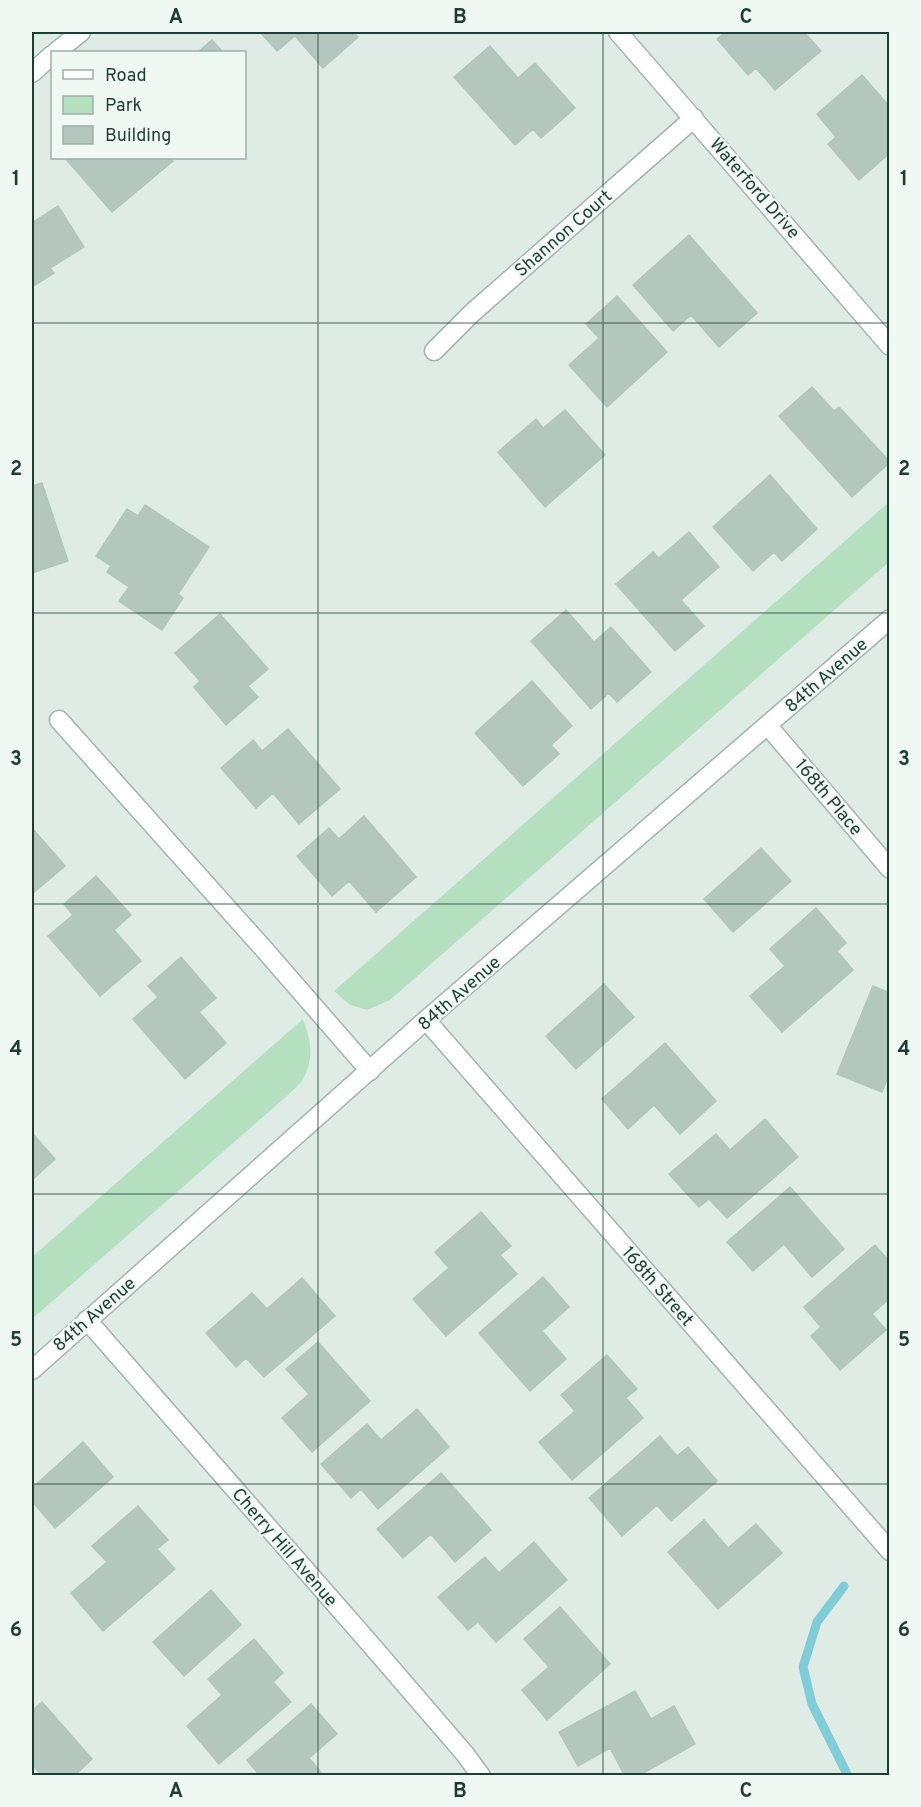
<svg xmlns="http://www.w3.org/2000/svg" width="921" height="1807" viewBox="0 0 921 1807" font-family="Overpass,sans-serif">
  <rect width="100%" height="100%" fill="#dfece6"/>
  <!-- green -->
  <path fill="#b5e0c0" d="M889 502V562L390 1000 367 1010 350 1005 334 991Z
    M303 1019C311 1041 315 1059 302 1081 298 1086 292 1091 288 1095L32 1319V1257Z"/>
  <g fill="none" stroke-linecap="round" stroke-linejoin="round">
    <!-- stream -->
    <path stroke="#80ccd8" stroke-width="9" d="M844 1586 817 1622 803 1667 812 1704 848 1776"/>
  </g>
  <!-- building -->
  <path fill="#b4c7bf" stroke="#b1c6bd" stroke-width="1.5" d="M260 32H353L358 37 323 68 295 36 277 51Z
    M725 32H804L821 51 775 90 756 68 748 75 717 39Z
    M212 40 223 52H198Z
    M490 46 518 78 535 63 575 108 541 138 533 129 515 145 454 77Z
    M862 75 890 107V153L859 180 828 144 836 137 817 114Z
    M65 158H170L173 161 112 212Z
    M58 206 84 247 50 268 54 273 32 287V223Z
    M689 235 757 313 719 347 691 315 673 331 633 285Z
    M617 296 667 352 607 407 569 365 599 338 586 324Z
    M812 387 834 411 839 407 890 462 852 497 779 416Z
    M565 410 605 455 545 507 498 452 536 419 543 428Z
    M770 475 817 529 782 561 774 552 753 571 713 527Z
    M42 483 68 561 32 573V486Z
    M145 505 209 547 178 594 183 598 162 630 119 601 129 587 107 572 111 566 96 556 127 509 138 516Z
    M689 532 719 567 681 600 704 626 675 651 616 584 653 552 659 558Z
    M566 610 594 642 611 627 651 672 617 702 609 693 591 709 531 641Z
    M220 614 268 669 248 686 258 697 226 725 194 687 200 681 175 653Z
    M532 681 572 726 551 745 559 754 523 786 475 733Z
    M288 729 340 789 299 824 273 793 256 808 221 768 253 740 262 751Z
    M364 816 416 877 376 912 349 881 332 896 297 856 329 828 339 839Z
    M32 828 65 866 32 894Z
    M761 848 791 881 733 932 704 899Z
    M96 876 131 915 114 930 141 961 100 996 48 936 73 915 64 904Z
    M816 908 846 943 837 951 853 970 782 1032 750 996 785 966 770 949Z
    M181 957 216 998 199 1012 226 1043 185 1079 133 1019 158 997 148 986Z
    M604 984 634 1017 576 1069 546 1036Z
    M873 986 890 993V1072L882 1092 837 1074Z
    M665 1043 716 1101 680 1134 654 1105 628 1129 602 1099Z
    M765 1119 798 1157 727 1218 709 1199 699 1207 669 1174 716 1134 730 1150Z
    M32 1133 55 1159 32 1180Z
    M790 1187 844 1249 812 1277 784 1244 753 1271 727 1242Z
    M481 1212 511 1246 500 1255 517 1274 446 1336 413 1299 449 1268 435 1252Z
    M875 1245 890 1262V1298L872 1314 886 1330 840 1370 811 1336 821 1327 804 1307Z
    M543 1277 569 1307 542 1331 566 1359 530 1391 479 1333Z
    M302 1278 335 1316 264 1377 246 1358 236 1367 206 1333 252 1293 267 1309Z
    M318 1342 370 1401 312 1452 282 1418 309 1394 286 1369Z
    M607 1355 637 1389 626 1398 643 1418 572 1480 539 1442 575 1411 561 1395Z
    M417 1409 449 1447 378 1509 361 1489 351 1498 321 1464 367 1424 381 1440Z
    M660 1436 677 1456 688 1447 717 1481 671 1521 657 1505 622 1536 589 1498Z
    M83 1442 113 1477 55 1528 32 1501V1488Z
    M441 1473 491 1530 455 1562 431 1534 403 1558 377 1529Z
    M138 1506 168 1540 157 1549 175 1569 103 1631 71 1593 107 1562 92 1546Z
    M704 1520 728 1548 756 1524 782 1553 718 1609 668 1552Z
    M534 1542 567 1580 496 1642 478 1622 468 1630 438 1597 485 1557 499 1573Z
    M211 1590 241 1625 184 1676 153 1642Z
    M560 1607 610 1664 547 1720 522 1690 549 1667 524 1639Z
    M254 1639 283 1673 273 1682 291 1702 219 1764 187 1726 222 1695 208 1679Z
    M635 1691 651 1719 674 1706 695 1744 638 1776H625L610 1748 578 1766 559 1732Z
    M42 1702 92 1759 74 1776H42L32 1764V1711Z
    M311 1704 337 1734 309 1758 324 1776H260L247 1760Z"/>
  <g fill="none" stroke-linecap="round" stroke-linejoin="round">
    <!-- minor casing -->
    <g stroke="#a1b4ad" stroke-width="21">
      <path id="minor" d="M618 32 890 346
        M56 52 81 32
        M32 73 52 55
        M434 351 472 313 694 118
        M59 720 263 948 370 1071
        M768 726 890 869
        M426 1020 890 1551
        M87 1320 372 1646 465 1754 481 1776"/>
    </g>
    <!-- tertiary casing -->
    <g stroke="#a1b4ad" stroke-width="21">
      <path id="tertiary" d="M32 1370 426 1020 890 619"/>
    </g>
    <!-- minor -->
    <use href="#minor" stroke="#fff" stroke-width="18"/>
    <!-- tertiary -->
    <use href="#tertiary" stroke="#fff" stroke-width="18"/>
  </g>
  <!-- grid -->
  <path fill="none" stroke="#1e3e35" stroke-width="1.5" stroke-opacity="0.55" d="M318 32V1776M603 32V1776M32 323H890M32 613H890M32 904H890M32 1194H890M32 1484H890"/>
  <g text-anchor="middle" stroke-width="4.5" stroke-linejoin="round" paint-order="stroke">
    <!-- street labels -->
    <g font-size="18" fill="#1e3e35" stroke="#f0f8f4">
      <text transform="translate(755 188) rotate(49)" y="6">Waterford Drive</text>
      <text transform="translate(563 233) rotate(-41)" y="6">Shannon Court</text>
      <text transform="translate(826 675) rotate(-41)" y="6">84th Avenue</text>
      <text transform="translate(829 797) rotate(50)" y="6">168th Place</text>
      <text transform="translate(459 993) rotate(-41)" y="6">84th Avenue</text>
      <text transform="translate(658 1286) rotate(49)" y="6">168th Street</text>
      <text transform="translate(94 1314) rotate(-41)" y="6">84th Avenue</text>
      <text transform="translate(285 1547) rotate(49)" y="6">Cherry Hill Avenue</text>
    </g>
  </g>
  <!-- border -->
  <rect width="921" height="1807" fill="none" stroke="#f0f8f4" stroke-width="66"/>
  <!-- legend -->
  <rect x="51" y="51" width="195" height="108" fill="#f0f8f4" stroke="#9caea8" stroke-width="1.5"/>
  <rect x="63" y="70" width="30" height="9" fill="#ffffff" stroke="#9caea8" stroke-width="1.5"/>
  <text x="105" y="81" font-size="18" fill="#1e3e35">Road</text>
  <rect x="63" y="96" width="30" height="18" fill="#b5e0c0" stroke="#9caea8" stroke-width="1.5"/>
  <text x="105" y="111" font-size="18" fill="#1e3e35">Park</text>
  <rect x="63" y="126" width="30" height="18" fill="#b4c7bf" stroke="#9caea8" stroke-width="1.5"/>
  <text x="105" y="141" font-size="18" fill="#1e3e35">Building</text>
  <rect x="33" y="33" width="855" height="1741" fill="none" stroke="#1e3e35" stroke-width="2"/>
  <g font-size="20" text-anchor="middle" font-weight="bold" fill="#1e3e35">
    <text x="176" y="23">A</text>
    <text x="460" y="23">B</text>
    <text x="746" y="23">C</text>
    <text x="16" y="185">1</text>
    <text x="904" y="185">1</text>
    <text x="16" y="475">2</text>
    <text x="904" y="475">2</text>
    <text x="16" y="765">3</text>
    <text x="904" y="765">3</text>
    <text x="16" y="1055">4</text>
    <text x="904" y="1055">4</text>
    <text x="16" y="1346">5</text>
    <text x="904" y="1346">5</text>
    <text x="16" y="1636">6</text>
    <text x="904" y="1636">6</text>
    <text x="176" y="1797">A</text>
    <text x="460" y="1797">B</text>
    <text x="746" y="1797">C</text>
  </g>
</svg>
